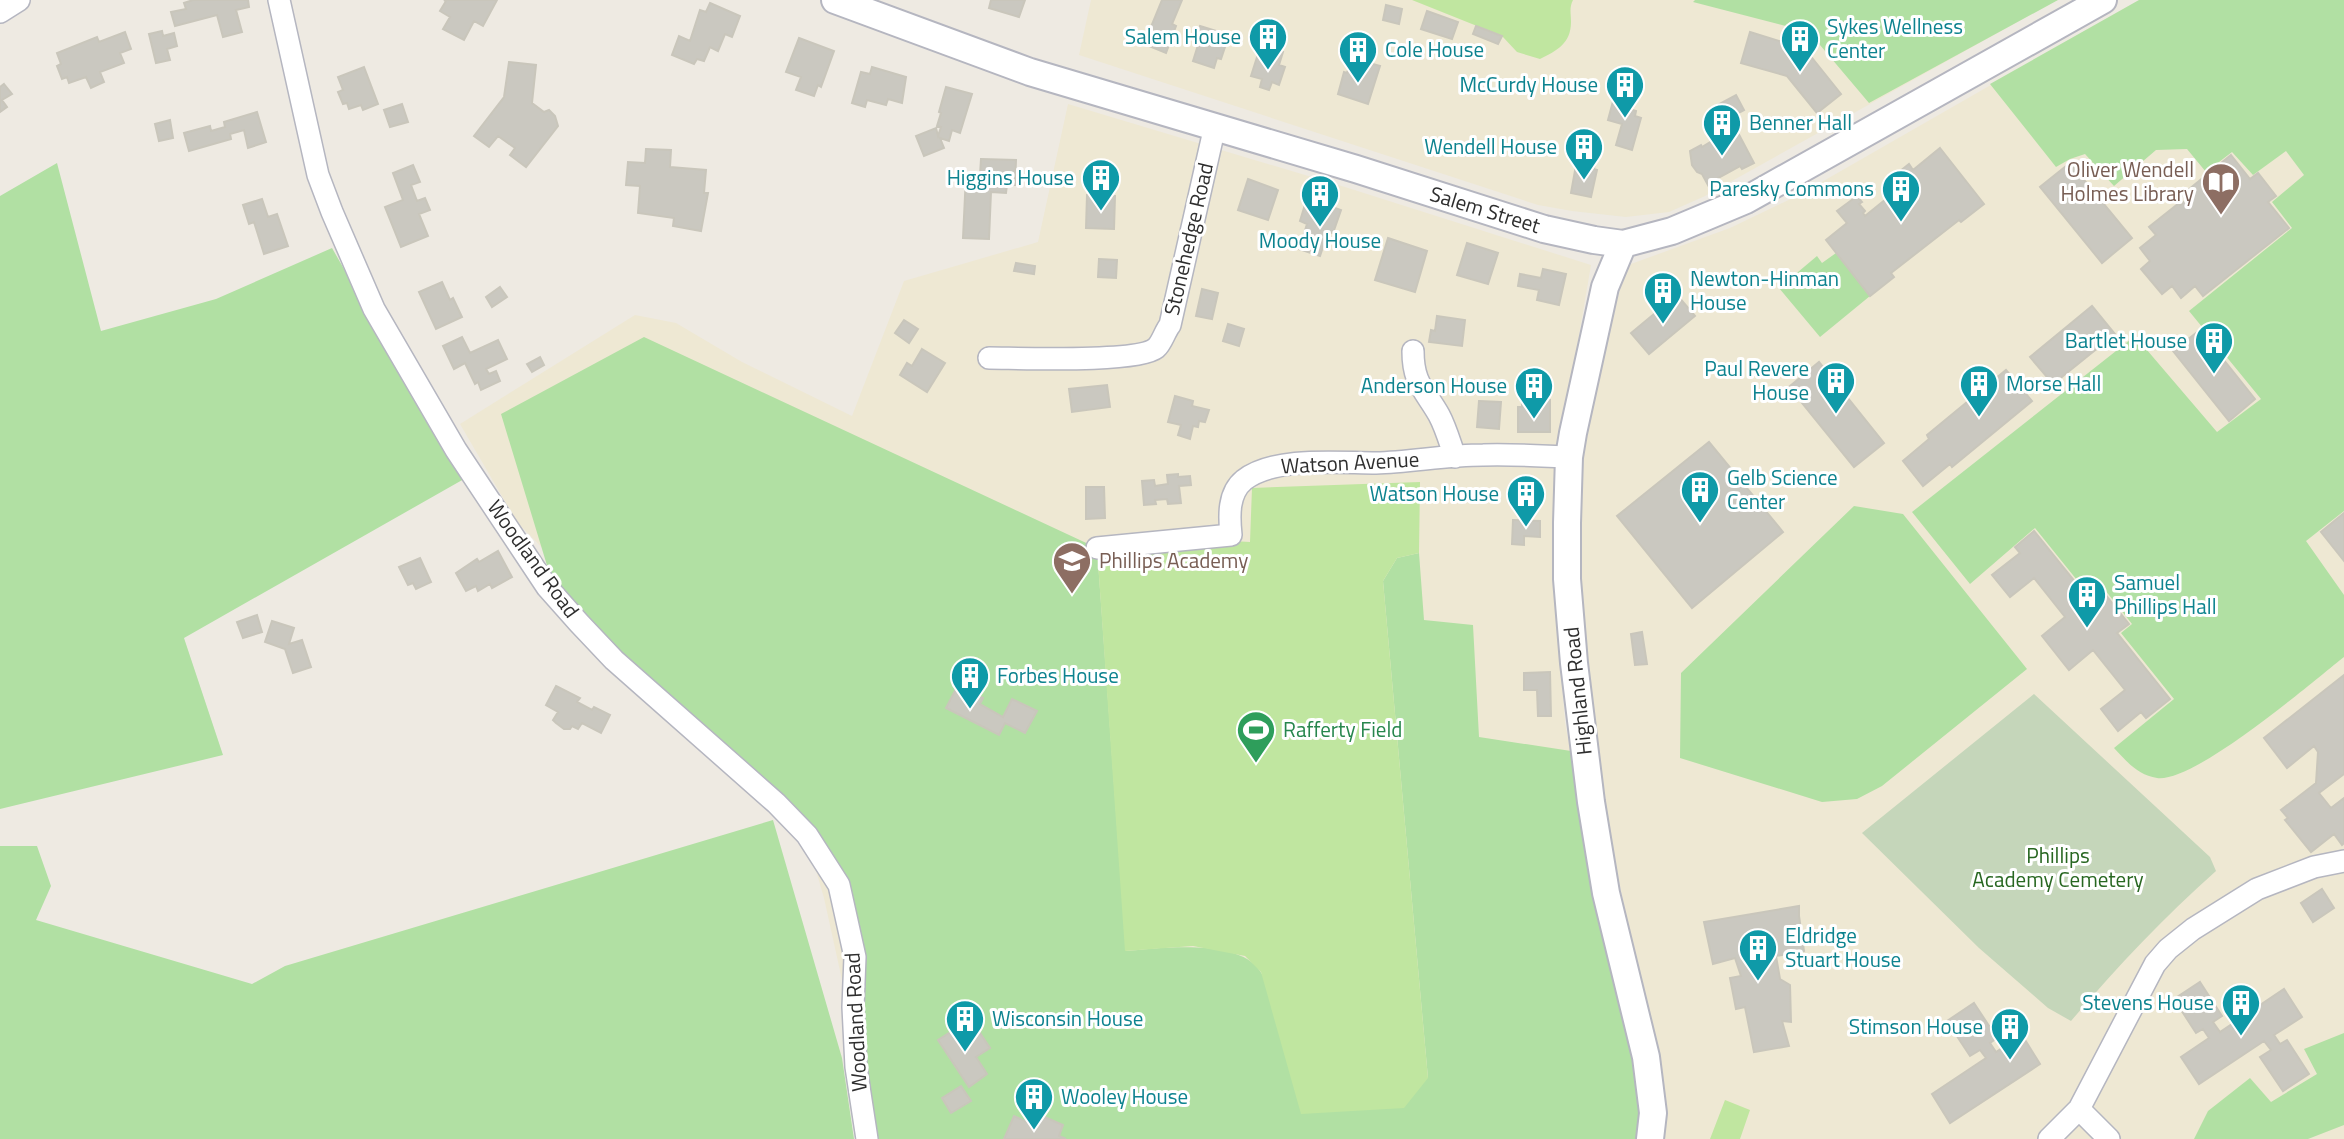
<svg xmlns="http://www.w3.org/2000/svg" width="2344" height="1139" viewBox="0 0 2344 1139" font-family="'Titillium Web',sans-serif">
  <rect width="100%" height="100%" fill="#eeeae2"/>
  <!-- education -->
  <path fill="#eee8d3" d="M1091 0H2057L1705 196 1669 212 1626 217 1572 211 1538 205 1079 55Z
    M2139 0H2344V1139H1658L1636 967 1599 778 1577 612 1581 457 1599 362 1625 273 1631 264 1730 228 1799 195Z
    M1068 104 1345 187 1591 265 1565 417 1555 492 1553 528 1557 622 1565 723 1640 1114 877 1139 824 898 799 812 517 522 460 424 635 315 676 323 742 362 852 416 904 281 1038 242Z"/>
  <!-- green -->
  <path fill="#b1e0a3" d="M1695 0H2058L1869 103 1809 32 1693 2Z
    M2139 0H2344V511L2306 541 2344 595V657C2311 683 2195 783 2157 778 2138 775 2127 762 2114 748L2174 699 2121 633 2132 624 2101 585 2089 595 2035 528 1970 584 1912 512 2135 336 2217 432 2261 399 2189 311 2292 228 2272 202 2304 175 2286 151 2253 175 2232 152 2206 172 2187 149 2156 150 2114 186 2085 154 2070 159 2056 167 1990 84Z
    M57 163 101 331 216 299 332 248 464 479 184 638 223 755 0 809V196Z
    M1836 253 1870 296 1820 337 1779 288 1817 256 1822 263Z
    M644 337 1097 548 1126 951C1160 948 1239 938 1260 971 1266 979 1268 993 1271 1002L1428 1078 1383 581 1397 558 1419 553 1424 620 1473 625 1479 737 1584 753 1650 1139H867L839 885 807 835 614 660 549 572 501 414Z
    M1854 506 1903 514 2027 669 1882 786 1857 799 1822 802 1680 758 1681 673Z
    M773 820 842 1058 854 1139H0V846H37L51 886 36 920 252 984 285 966Z
    M2344 1033V1125L2308 1139H2194L2208 1111 2250 1078 2271 1102 2317 1074 2304 1049Z"/>
  <!-- cemetery -->
  <path fill="#c5d6ba" d="M2034 694 2210 857 2216 871C2164 917 2116 968 2071 1021L2048 1008 1979 948 1862 833Z"/>
  <!-- pitch -->
  <path fill="#c0e6a0" d="M1412 0H1573C1569 8 1571 13 1571 22 1571 44 1556 51 1540 59L1517 52 1502 36Z
    M1420 482 1419 553 1397 558 1383 581 1428 1078 1404 1108 1301 1114 1261 972 1245 956 1193 946 1125 951 1097 548 1197 539 1250 542 1252 488Z
    M1725 1100 1750 1110 1740 1139H1710Z"/>
  <!-- building -->
  <path fill="#cac8c0" stroke="#c9c6bb" stroke-width="2" d="M193 0H248L249 7 236 10 242 32 223 37 217 15 175 26 171 12 186 9 184 3Z
    M444 0H497L483 26 474 21 464 40 443 29 450 17 440 11 446 1Z
    M991 0H1025L1019 17 989 8Z
    M1162 0H1182L1172 24 1176 26 1166 53 1144 44Z
    M710 3 740 16 732 37 725 34 718 51 710 47 704 61 697 59 694 64 672 55 679 36 690 41 700 10 706 12Z
    M1386 5 1402 9 1399 24 1383 20Z
    M1427 11 1458 22 1452 39 1421 29Z
    M1200 26 1229 35 1221 59 1217 58 1214 68 1193 61 1198 45 1194 44Z
    M1476 26 1502 36 1498 44 1473 34Z
    M162 31 163 36 174 33 177 46 167 49 170 60 156 63 149 34Z
    M125 32 131 49 120 53 124 63 100 72 104 82 91 88 86 77 69 83 67 77 62 79 57 66 61 64 57 53 97 37 99 42Z
    M1750 32 1805 49 1841 94 1817 113 1787 76 1741 63Z
    M799 38 834 51 821 87 818 85 814 96 796 90 801 77 786 72Z
    M1264 46 1283 52 1279 65 1285 67 1279 85 1272 82 1269 90 1260 87 1262 79 1251 76 1258 54 1261 55Z
    M1351 61 1361 65 1362 61 1380 66 1368 104 1338 94 1344 72 1347 73Z
    M509 62 536 65 532 103 544 112 549 110 555 116 558 126 526 167 510 155 515 148 498 136 489 147 474 136 504 97Z
    M364 67 378 104 363 110 361 105 349 109 347 103 343 104 338 92 343 90 338 77Z
    M872 67 906 77 902 103 888 99 886 105 867 100 865 107 852 103 861 72 870 74Z
    M4 84 12 94 2 100 7 107 0 112V87Z
    M946 87 972 94 960 133 952 130 949 141 940 138 944 148 924 156 916 136 936 128 938 136 941 127 937 126 941 113 939 112Z
    M1616 90 1626 93 1622 107 1636 111 1635 116 1641 118 1632 150 1616 145 1622 124 1608 120Z
    M1736 95 1744 110 1722 122 1714 107Z
    M402 104 408 122 390 127 384 110Z
    M257 112 266 142 248 148 244 130 230 134 231 139 189 151 184 133 210 126 211 131 225 127 224 122Z
    M170 120 173 138 159 141 155 124Z
    M1735 127 1754 163 1742 169 1740 166 1718 178 1721 181 1709 187 1702 174 1697 172 1692 165 1690 151 1701 145 1702 147Z
    M1940 148 1984 204 1961 222 1959 220 1891 273 1894 277 1870 296 1826 240 1847 223 1837 211 1857 196 1862 202 1859 204 1865 211 1863 213 1865 216 1907 182 1899 172 1909 164 1913 170Z
    M646 149 671 150 670 167 706 170 704 193H708L701 231 673 226 674 218 638 213 640 186 626 185 628 162 645 163Z
    M1582 152 1596 155 1594 169 1597 170 1591 197 1571 193 1576 165 1579 166Z
    M2231 155 2250 179 2258 173 2276 196 2268 202 2289 228 2203 296 2195 286 2181 298 2172 286 2162 294 2141 269 2150 261 2140 248 2156 235 2149 227 2179 203 2180 205 2186 200 2182 195Z
    M981 159 1016 160 1015 185H1007L1006 193 991 192 989 239 963 238 966 175H980Z
    M2070 163 2132 238 2102 263 2040 187Z
    M413 165 420 182 411 185 417 201 425 198 430 210 419 214 428 236 401 247 385 207 403 200 393 173Z
    M1248 179 1278 190 1268 220 1238 210Z
    M1087 195 1115 196 1114 229 1086 228Z
    M1307 198 1341 210 1333 233 1328 232 1320 256 1299 249 1307 224 1300 221Z
    M262 199 268 217 277 214 288 246 264 254 254 222 249 224 243 205Z
    M1388 238 1427 251 1415 292 1375 280Z
    M1467 243 1498 253 1488 284 1457 275Z
    M1099 259 1117 260 1116 278 1098 277Z
    M1016 263 1035 266 1034 274 1014 271Z
    M1543 269 1566 274 1559 305 1537 300 1539 290 1518 286 1520 274 1541 278Z
    M442 282 450 300 453 298 462 317 436 329 419 292Z
    M500 287 507 297 492 307 486 297Z
    M1202 289 1218 293 1212 319 1196 316Z
    M1677 295 1695 316 1649 354 1631 333Z
    M2092 306 2115 334 2053 384 2030 357Z
    M1437 316 1465 320 1462 346 1429 342 1431 330 1435 331Z
    M904 320 918 329 909 343 895 333Z
    M1228 324 1244 329 1239 346 1223 341Z
    M2200 330 2255 399 2229 421 2173 351Z
    M462 337 470 353 498 340 507 359 486 369 489 374 496 371 500 381 481 390 478 382 475 384 465 363 454 369 443 346Z
    M922 349 945 363 927 392 900 375 907 363 912 366Z
    M540 357 544 365 532 372 527 364Z
    M1819 362 1884 443 1854 467 1789 387Z
    M2006 370 2032 401 1952 467 1950 464 1923 486 1903 461 1929 439 1927 435Z
    M1107 385 1110 407 1072 412 1069 389Z
    M1175 396 1193 401 1192 406 1209 410 1205 422 1199 421 1198 427 1193 426 1190 439 1178 435 1181 425 1168 422Z
    M1522 400H1550V432H1518V407H1522Z
    M1479 401 1501 402 1499 429 1477 427Z
    M1709 442 1783 532 1692 608 1617 516Z
    M1178 474V477L1190 476 1191 485 1179 486 1181 503 1168 504 1167 499 1155 500 1156 504 1144 505 1142 481 1154 480 1155 486 1168 484 1167 475Z
    M1086 487H1104L1105 518 1086 519Z
    M2344 513V561L2321 532Z
    M1513 520 1540 521V537L1524 536V545L1512 544Z
    M2034 531 2088 598 2100 588 2129 624 2117 633 2170 699 2146 718 2141 712 2118 731 2101 709 2125 690 2093 650 2069 670 2042 636 2065 617 2034 578 2010 597 1992 575 2020 553 2015 547Z
    M498 551 512 577 492 588 490 584 478 591 476 586 466 591 456 573 477 559 479 562Z
    M420 558 431 582 416 589 413 583 408 585 399 567Z
    M257 615 262 632 243 638 237 622Z
    M272 621 294 628 289 644 302 640 311 667 293 673 285 649 265 642Z
    M1642 632 1647 664 1635 665 1631 634Z
    M1550 672 1551 716H1538L1537 690H1524V673Z
    M2344 675V774L2319 793 2331 808 2344 798V843L2342 845 2334 834 2311 852 2285 820 2288 818 2281 810 2316 783 2318 752 2314 746 2287 768 2264 738Z
    M958 685 983 698 980 704 1003 717 1012 699 1037 711 1025 733 1005 723 999 735 946 708Z
    M556 686 580 698 577 702 592 710 594 707 610 715 601 733 582 723 578 729 572 726 570 729H564L556 723 553 720 558 712 546 705Z
    M2322 889 2334 908 2313 922 2301 903Z
    M1799 906V916L1804 951 1776 956 1780 979 1790 985 1791 1022 1782 1021 1789 1046 1754 1052 1745 1007 1736 1009 1730 978 1741 976 1735 958 1713 964 1704 922Z
    M2200 982 2222 1016 2213 1022 2220 1032 2284 989 2302 1017 2274 1035 2280 1044 2287 1040 2309 1074 2283 1091 2260 1057 2271 1050 2264 1041 2199 1084 2181 1057 2209 1038 2203 1029 2196 1033 2174 999Z
    M1974 1003 1997 1038 1990 1043 1996 1052 2022 1035 2040 1064 1950 1123 1932 1094 1986 1058 1980 1050 1970 1056 1947 1021Z
    M976 1027 990 1048 976 1057 987 1074 969 1087 938 1040 957 1028 962 1036Z
    M961 1086 971 1101 951 1113 942 1098Z
    M1040 1115 1063 1125 1059 1136 1066 1139H1004L1014 1116 1035 1126Z"/>
  <g fill="none" stroke-linecap="round" stroke-linejoin="round">
    <!-- minor casing -->
    <g stroke="#b5b6c0" stroke-width="24">
      <path id="minor" d="M279 0 318 175 332 212 374 309 456 450 547 587 579 623 614 660 776 803 807 835 839 885 855 957 853 1007 856 1067 867 1139
        M0 12 19 0
        M1413 351C1413 383 1424 389 1439 415 1446 428 1450 443 1455 457
        M989 358C1018 358 1138 363 1156 348 1162 343 1165 331 1170 325L1215 126
        M1097 548 1231 535C1229 516 1228 493 1244 480 1275 456 1339 463 1376 463 1411 462 1447 455 1483 455 1512 454 1541 456 1569 457
        M2079 1109 2109 1139
        M2049 1139 2079 1109 2155 964 2168 949 2193 929 2257 889 2314 867 2344 861"/>
    </g>
    <!-- tertiary casing -->
    <g stroke="#b5b6c0" stroke-width="30">
      <path id="tertiary" d="M835 0 1030 72 1356 169 1544 229 1594 240 1623 244 1672 231 1746 200 2103 0
        M1623 244 1605 287 1573 433 1569 457 1567 523V579L1574 663 1591 802 1606 893 1646 1057 1653 1113 1650 1139"/>
    </g>
    <!-- minor -->
    <use href="#minor" stroke="#fff" stroke-width="21"/>
    <!-- tertiary -->
    <use href="#tertiary" stroke="#fff" stroke-width="26"/>
  </g>
  <!-- icons -->
  <defs>
    <g id="building-pin" transform="scale(2.0125)"><path d="M0 17L-7.5 6A9.5 9.5 0 1 1 7.5 6Z" fill="#0f9aa8" stroke="#fff"/><path d="M-4-6H4V6H1V3H-1V6H-4ZM-2.5-4.3h1.7v1.8h-1.7ZM.8-4.3h1.7v1.8H.8ZM-2.5-1h1.7V.8h-1.7ZM.8-1h1.7V.8H.8Z" fill="#fff"/></g>
    <g id="library-pin" transform="scale(2.0125)"><path d="M0 17L-7.5 6A9.5 9.5 0 1 1 7.5 6Z" fill="#8d6e63" stroke="#fff"/><path d="M-6-4Q-3-5.5-.7-3.5V5Q-3 3-6 4ZM6-4Q3-5.5 .7-3.5V5Q3 3 6 4Z" fill="#fff"/></g>
    <g id="school-pin" transform="scale(2.0125)"><path d="M0 17L-7.5 6A9.5 9.5 0 1 1 7.5 6Z" fill="#8d6e63" stroke="#fff"/><path d="M0-5L7-2L0 1L-7-2ZM-4 1L0 2.5L4 1V4Q0 6-4 4Z" fill="#fff"/></g>
    <g id="stadium-pin" transform="scale(2.0125)"><path d="M0 17L-7.5 6A9.5 9.5 0 1 1 7.5 6Z" fill="#2e9e5b" stroke="#fff"/><path d="M0-5a6.5 5 0 1 0 0 10a6.5 5 0 1 0 0-10ZM-3.5-1.8h7v3.6h-7Z" fill="#fff"/></g>
  </defs>
  <g fill-rule="evenodd">
    <use href="#building-pin" x="1268" y="37"/>
    <use href="#building-pin" x="1800" y="39"/>
    <use href="#building-pin" x="1358" y="50"/>
    <use href="#building-pin" x="1625" y="85"/>
    <use href="#building-pin" x="1722" y="123"/>
    <use href="#building-pin" x="1584" y="147"/>
    <use href="#building-pin" x="1101" y="178"/>
    <use href="#library-pin" x="2221" y="182"/>
    <use href="#building-pin" x="1901" y="189"/>
    <use href="#building-pin" x="1320" y="194"/>
    <use href="#building-pin" x="1663" y="291"/>
    <use href="#building-pin" x="2214" y="341"/>
    <use href="#building-pin" x="1836" y="381"/>
    <use href="#building-pin" x="1979" y="384"/>
    <use href="#building-pin" x="1534" y="386"/>
    <use href="#building-pin" x="1700" y="490"/>
    <use href="#building-pin" x="1526" y="494"/>
    <use href="#school-pin" x="1072" y="561"/>
    <use href="#building-pin" x="2087" y="595"/>
    <use href="#building-pin" x="970" y="676"/>
    <use href="#stadium-pin" x="1256" y="730"/>
    <use href="#building-pin" x="1758" y="948"/>
    <use href="#building-pin" x="2241" y="1003"/>
    <use href="#building-pin" x="965" y="1019"/>
    <use href="#building-pin" x="2010" y="1027"/>
    <use href="#building-pin" x="1034" y="1097"/>
  </g>
  <g text-anchor="middle" stroke-width="6" stroke-linejoin="round" paint-order="stroke">
    <!-- culture labels -->
    <g font-size="21" fill="#0d838f" stroke="#fff" text-anchor="start">
      <text x="1827" y="34">Sykes Wellness<tspan x="1827" dy="24">Center</tspan></text>
      <text x="1241" y="44" text-anchor="end">Salem House</text>
      <text x="1385" y="57">Cole House</text>
      <text x="1598" y="92" text-anchor="end">McCurdy House</text>
      <text x="1749" y="130">Benner Hall</text>
      <text x="1557" y="154" text-anchor="end">Wendell House</text>
      <text x="1074" y="185" text-anchor="end">Higgins House</text>
      <text x="1874" y="196" text-anchor="end">Paresky Commons</text>
      <text x="1320" y="248" text-anchor="middle">Moody House</text>
      <text x="1690" y="286">Newton-Hinman<tspan x="1690" dy="24">House</tspan></text>
      <text x="2187" y="348" text-anchor="end">Bartlet House</text>
      <text x="1809" y="376" text-anchor="end">Paul Revere<tspan x="1809" dy="24">House</tspan></text>
      <text x="2006" y="391">Morse Hall</text>
      <text x="1507" y="393" text-anchor="end">Anderson House</text>
      <text x="1727" y="485">Gelb Science<tspan x="1727" dy="24">Center</tspan></text>
      <text x="1499" y="501" text-anchor="end">Watson House</text>
      <text x="2114" y="590">Samuel<tspan x="2114" dy="24">Phillips Hall</tspan></text>
      <text x="997" y="683">Forbes House</text>
      <text x="1785" y="943">Eldridge<tspan x="1785" dy="24">Stuart House</tspan></text>
      <text x="2214" y="1010" text-anchor="end">Stevens House</text>
      <text x="992" y="1026">Wisconsin House</text>
      <text x="1983" y="1034" text-anchor="end">Stimson House</text>
      <text x="1061" y="1104">Wooley House</text>
    </g>
    <!-- education labels -->
    <g font-size="21" fill="#785e54" stroke="#fff" text-anchor="end">
      <text x="2194" y="177">Oliver Wendell<tspan x="2194" dy="24">Holmes Library</tspan></text>
      <text x="1099" y="568" text-anchor="start">Phillips Academy</text>
    </g>
    <!-- street labels -->
    <g font-size="21" fill="#2e2e2e" stroke="#fff">
      <text transform="translate(1485 210) rotate(17)" y="7">Salem Street</text>
      <text transform="translate(1189 239) rotate(-77)" y="7">Stonehedge Road</text>
      <text transform="translate(1350 463) rotate(-3)" y="7">Watson Avenue</text>
      <text transform="translate(533 559) rotate(54)" y="7">Woodland Road</text>
      <text transform="translate(1578 691) rotate(-96)" y="7">Highland Road</text>
      <text transform="translate(856 1022) rotate(-93)" y="7">Woodland Road</text>
    </g>
    <!-- leisure labels -->
    <g font-size="21" fill="#27864d" stroke="#fff" text-anchor="start">
      <text x="1283" y="737">Rafferty Field</text>
    </g>
    <!-- park labels -->
    <g font-size="21" fill="#286721" stroke="#fff">
      <text x="2058" y="863">Phillips<tspan x="2058" dy="24">Academy Cemetery</tspan></text>
    </g>
  </g>
</svg>
